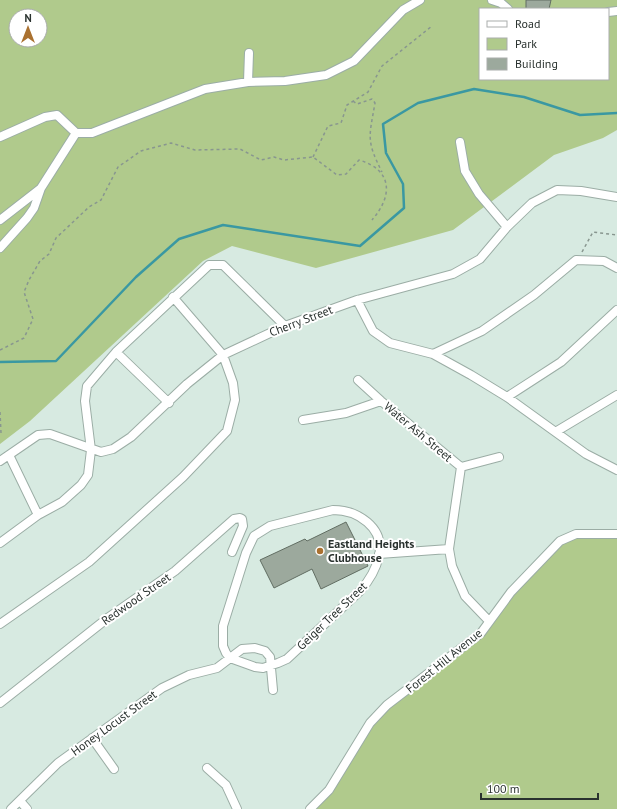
<svg xmlns="http://www.w3.org/2000/svg" width="617" height="809" viewBox="0 0 617 809" font-family="'PT Sans',sans-serif">
  <rect width="100%" height="100%" fill="#d7eae1"/>
  <!-- green -->
  <path fill="#b0ca8c" fill-rule="evenodd" d="M0 0H617V130L603 138 554 155 453 230 316 268 232 246 203 261 30 421 0 444ZM480 9H608V79H480ZM16 16H40V40H16Z
    M576 534H617V809H310L316 803 370 723 481 633 560 541Z"/>
  <g fill="none" stroke-linecap="round" stroke-linejoin="round">
    <!-- stream -->
    <path stroke="#3a98a2" stroke-width="2.5" d="M0 362 56 361 136 277 179 239 223 225 360 246 404 208 403 184 386 153 383 124 418 103 474 89 524 97 580 115 617 113"/>
  </g>
  <!-- building -->
  <path fill="#9ca99d" stroke="#616d62" d="M526 0H551L549 9H526Z
    M346 522 368 566 321 589 312 569 274 588 260 560 305 539 307 541Z"/>
  <g fill="none" stroke-linecap="round" stroke-linejoin="round">
    <!-- minor casing -->
    <g stroke="#9bada5" stroke-width="10">
      <path id="minor" d="M492 0 501 3 508 9
        M608 12 617 11
        M248 82 249 53
        M0 137 45 117 57 115 76 133
        M460 142 465 171 479 194 507 227
        M0 220 40 189
        M0 248 27 218 34 208 41 188 76 133H92L205 89 248 82 285 81 326 75 354 61 403 10 420 0
        M357 300 373 331 390 343 433 354 471 375 507 397 586 454 617 470
        M116 352 169 403
        M433 354 482 331 534 295 576 260 604 261 617 268
        M358 380 381 401 461 467
        M507 397 561 362 617 310
        M303 420 346 413 381 401
        M557 431 617 395
        M9 455 38 515
        M0 461 38 435 50 434 101 452 113 449 131 437 187 384 223 355 285 326 357 300 453 274 480 259 507 227 532 203 557 190 581 191 617 197
        M461 467 449 549 452 566 465 596 489 621
        M461 467 499 457
        M333 510C357 510 385 527 379 556 376 569 369 581 360 591L287 659 278 663 263 668 255 667 230 658 226 653 223 646V626L246 553 254 536 270 526Z
        M0 543 38 515 62 502 81 485 88 475 91 450 85 401 87 386 116 352 209 265H223L285 326
        M379 554 449 549
        M0 624 89 562 183 477 227 431 235 400 233 383 223 355 173 297
        M0 703 109 617 175 571 234 519 240 518 242 519 243 526 232 552
        M92 738 114 769
        M207 768 226 785 237 809
        M20 801 27 809
        M11 809 58 763 162 688 189 675 217 668 242 649 255 648 265 651 270 657 273 690
        M310 809 329 790 370 723 387 705 481 633 511 592 560 541 576 534H617"/>
    </g>
    <!-- path -->
    <path stroke="#88968f" stroke-width="1.5" stroke-dasharray="3 3" stroke-linecap="butt" d="M353 101 357 104 372 99 375 103C369 138 366 140 382 172
      M313 157 328 126 341 123 347 105 368 92 382 66 432 26
      M582 252 593 232 617 235
      M0 350 24 338 33 319 24 292 29 280 40 261 49 254 56 238 89 207 101 200 118 167 141 151 171 143 195 150 240 149 261 160 274 157 284 160 313 157 337 175 346 174 359 160C393 170 393 196 372 220
      M0 412 1 433"/>
    <!-- minor -->
    <use href="#minor" stroke="#fff" stroke-width="8"/>
  </g>
  <!-- markers -->
  <circle fill="#aa7130" stroke="#fff" stroke-width="1.5" cx="320" cy="551" r="4"/>
  <g text-anchor="middle" stroke-width="4" stroke-linejoin="round" paint-order="stroke">
    <!-- street labels -->
    <g font-size="12" fill="#2a322f" stroke="#fff">
      <text transform="translate(301 321) rotate(-21)" y="4">Cherry Street</text>
      <text transform="translate(418 432) rotate(40)" y="4">Water Ash Street</text>
      <text transform="translate(136 599) rotate(-35)" y="4">Redwood Street</text>
      <text transform="translate(332 616) rotate(-44)" y="4">Geiger Tree Street</text>
      <text transform="translate(444 661) rotate(-39)" y="4">Forest Hill Avenue</text>
      <text transform="translate(114 723) rotate(-36)" y="4">Honey Locust Street</text>
    </g>
    <!-- poi labels -->
    <g font-size="12" font-weight="bold" fill="#2a322f" stroke="#fff" text-anchor="start">
      <text x="328" y="548">Eastland Heights<tspan x="328" dy="14">Clubhouse</tspan></text>
    </g>
  </g>
  <!-- legend -->
  <rect x="479" y="8" width="130" height="72" fill="#ffffff" stroke="#aaadac"/>
  <rect x="487" y="21" width="20" height="6" fill="#ffffff" stroke="#aaadac"/>
  <text x="515" y="28" font-size="12" fill="#2a322f">Road</text>
  <rect x="487" y="38" width="20" height="12" fill="#b0ca8c" stroke="#aaadac"/>
  <text x="515" y="48" font-size="12" fill="#2a322f">Park</text>
  <rect x="487" y="58" width="20" height="12" fill="#9ca99d" stroke="#aaadac"/>
  <text x="515" y="68" font-size="12" fill="#2a322f">Building</text>
  <!-- north arrow -->
  <g transform="translate(28 28)"><circle r="19" fill="#ffffff" stroke="#aaadac"/>
  <path d="M0-3L7 15L0 10L-7 15Z" fill="#aa7130"/>
  <text y="-6" font-size="11" font-weight="bold" text-anchor="middle" fill="#2a322f">N</text>
  </g>
  <!-- scale -->
  <path d="M481 793v6h117v-6" fill="none" stroke="#2a322f" stroke-width="2"/>
  <text x="487" y="793" font-size="12" fill="#2a322f" stroke="#ffffff" stroke-width="3" paint-order="stroke">100 m</text>
</svg>
